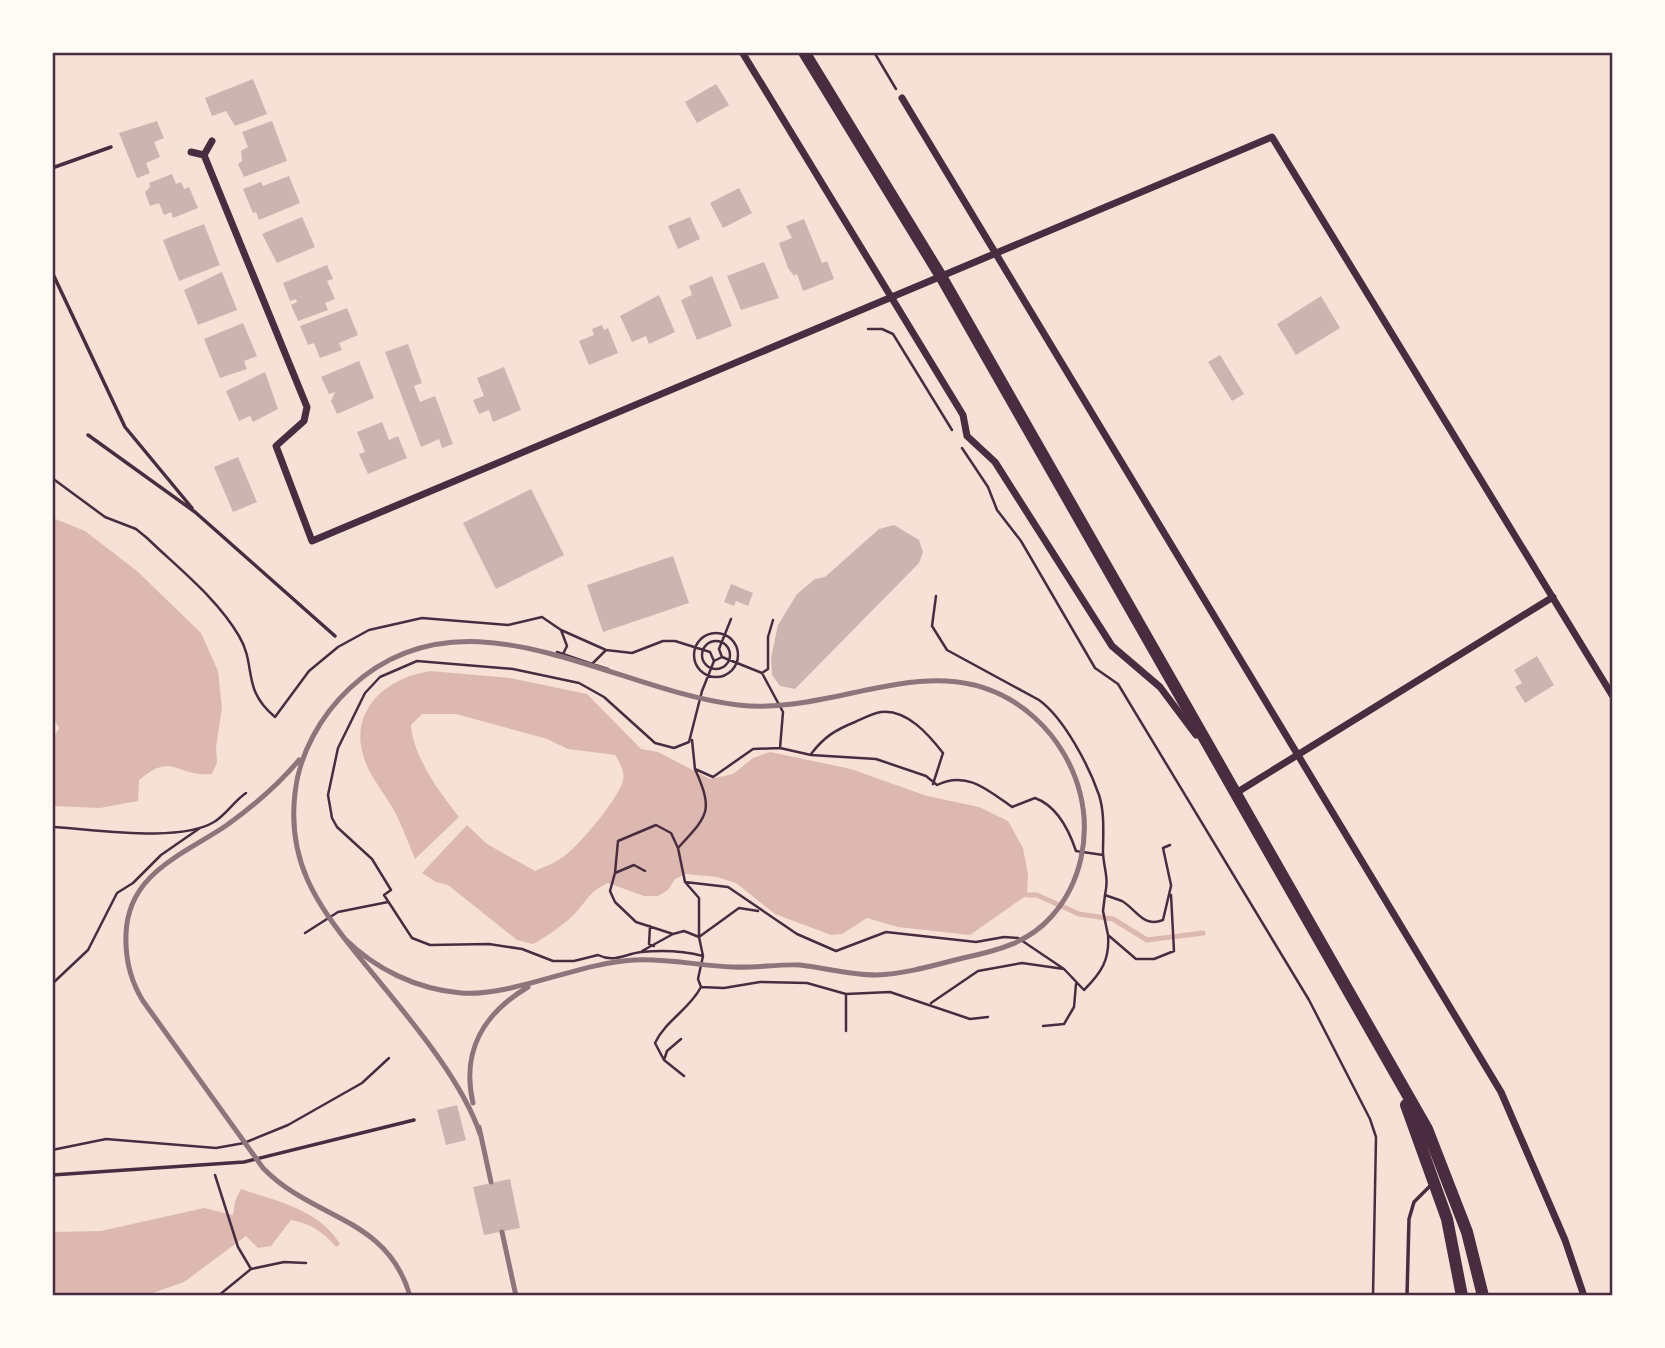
<svg xmlns="http://www.w3.org/2000/svg" width="1665" height="1348" viewBox="0 0 1665 1348" font-family="'Nunito Sans',sans-serif">
  <rect width="100%" height="100%" fill="#f7e1d7"/>
  <!-- water -->
  <path fill="#dcb8b0" d="M53 518 85 531 137 571 201 633 218 671 222 708 216 747 217 763 212 774C175 777 173 751 139 780L138 801 100 808 53 806V739L59 728 52 715Z
    M431 671 510 678 587 694 641 749 658 752 710 779 733 774 753 758 770 752 851 769 927 796 979 807 1008 821 1023 848 1028 874 1027 895 970 935 898 927 867 918 842 934 831 935 775 914 736 883 717 877 686 874 675 879 668 890 658 896H644L608 883C592 890 589 897 579 909 566 924 550 934 533 944L517 940 448 885 436 882 422 873 467 825 487 844 535 871C543 867 553 864 560 859 577 849 618 799 623 781 625 771 620 763 615 755L568 749 547 739 456 714H422L411 725C413 756 439 792 459 817L415 859C409 844 403 829 396 814 387 796 370 778 364 758 348 710 387 677 431 671Z
    M241 1189C277 1201 320 1210 340 1244L336 1247C322 1231 311 1224 291 1220L271 1246 258 1248 246 1236 184 1282 147 1295 53 1296 52 1232 101 1231 204 1208 233 1215 235 1201Z"/>
  <g fill="none" stroke-linecap="round" stroke-linejoin="round">
    <!-- stream -->
    <path stroke="#dcb8b0" stroke-width="5" d="M1027 895H1037L1079 914 1113 919 1147 940 1203 933"/>
  </g>
  <!-- building -->
  <path fill="#ccb4b1" d="M253 79 267 114 235 126 226 111 212 116 205 98Z
    M716 84 729 105 697 123 685 102Z
    M157 121 164 138 154 142 160 157 146 163 150 173 137 178 119 133Z
    M272 121 287 161 244 177 238 164 242 161 241 151 248 147 242 132Z
    M172 174 176 184 181 182 184 189 189 187 198 208 173 218 171 212 164 215 159 203 150 206 145 192 150 187 149 183Z
    M289 176 300 203 259 220 256 212 253 213 243 189 261 182 263 186Z
    M739 188 752 213 723 228 710 203Z
    M302 217 315 247 277 263 262 234Z
    M690 217 700 239 678 249 668 226Z
    M804 219 822 263 827 261 834 279 803 291 797 274 794 276 788 268 779 243 792 238 786 226Z
    M204 224 220 265 179 281 163 240Z
    M764 262 779 298 741 310 727 276Z
    M327 265 333 279 327 281 335 299 325 303 328 310 298 321 291 305 297 302 296 299 290 301 283 283Z
    M222 272 237 310 198 325 184 290Z
    M712 276 732 326 697 340 681 300 692 295 689 286Z
    M659 295 675 332 649 344 646 336 632 342 620 316Z
    M1321 296 1340 328 1296 355 1277 324Z
    M347 308 358 335 339 343 342 350 320 358 314 343 308 345 300 326Z
    M243 323 257 356 244 361 247 369 220 378 204 339Z
    M602 325 604 330 608 328 618 353 589 365 579 341 594 335 592 329Z
    M408 344 422 383 414 386 420 402 435 396 453 444 442 448 439 439 421 447 385 352Z
    M1220 355 1244 394 1232 401 1208 362Z
    M359 361 374 398 337 414 331 401 335 392 329 394 321 377Z
    M504 367 521 410 493 422 489 410 479 414 473 400 484 396 477 378Z
    M265 372 278 409 253 422 250 416 239 421 226 391Z
    M382 422 389 440 398 436 407 458 368 474 359 454 365 452 357 432Z
    M238 457 257 502 233 512 214 467Z
    M531 489 564 555 496 589 463 523Z
    M894 525 919 540 923 552 919 563 795 689 780 686 772 675 771 658 778 625 797 594 815 579 825 577 879 529Z
    M673 556 689 603 603 632 587 585Z
    M731 584 753 593 748 606 736 601 734 606 724 602Z
    M1537 656 1554 685 1525 703 1515 687 1522 683 1514 670Z
    M457 1105 466 1140 446 1145 437 1110Z
    M510 1179 520 1228 484 1235 473 1187Z"/>
  <g fill="none" stroke-linecap="round" stroke-linejoin="round">
    <!-- path -->
    <path stroke="#4a2c40" stroke-width="2.5" d="M874 52 896 89
      M868 329H882L893 334 952 430
      M962 448 988 487 997 510 1021 541 1095 668 1118 684 1309 1000 1370 1119 1376 1137 1373 1296
      M52 478 105 517 136 529 147 538C178 568 217 598 239 636 257 666 241 689 275 717L309 671 338 647 369 630 422 618 508 625 542 617 561 630 606 650
      M936 596 932 626 947 650 1039 700C1064 718 1089 766 1099 795 1105 814 1103 834 1103 853 1104 870 1109 877 1105 895 1110 897 1117 899 1122 901 1137 910 1143 928 1163 920L1171 886
      M731 619 719 649 722 657 762 673 783 712 780 748
      M694 655a22 22 0 1 1 44 0a22 22 0 1 1-44 0Z
      M702 655a14 14 0 1 1 28 0a14 14 0 1 1-28 0Z
      M557 652 563 654 567 646 561 630
      M563 654 592 664
      M608 669 592 664 606 650 632 653 663 641H675L710 652 714 661
      M762 673 768 669V637L773 620
      M692 740 695 769
      M811 754C824 737 835 730 855 722 862 719 873 713 881 712 907 709 929 735 943 753L933 784
      M52 827C94 829 179 843 214 822 226 815 234 801 246 793
      M1170 845 1163 848 1171 885
      M645 871 634 865 615 873 618 841 656 825 671 833 678 848
      M615 873 610 891 615 902 636 922 673 934 684 931 699 937V898L685 882 728 887 797 934 836 951 886 932 976 942 1004 937 1018 938 1064 969
      M685 882 678 848C708 815 714 812 695 769L713 777 753 749 780 748 811 755 876 759 926 776 937 785C967 770 989 791 1012 807L1035 798C1057 806 1069 830 1076 851L1103 855
      M1105 895 1103 911 1108 935
      M650 926 649 944 654 946
      M305 933 338 912 388 902
      M642 951 673 934
      M703 956 699 937 739 908 758 911
      M52 984 88 950 117 893 133 883 161 855 200 828
      M701 987 724 988 760 982 807 983 846 994 890 992 970 1019 988 1017
      M846 994V1031
      M931 1003 978 971 1022 963 1064 969 1084 990C1101 973 1110 960 1108 935L1136 959H1154L1174 951 1171 895
      M1043 1026 1064 1024 1074 1007 1076 984
      M681 1039 667 1051 664 1060 655 1043C666 1020 689 1010 701 987L698 979 703 956C684 951 662 950 641 952 625 954 614 963 598 955L574 961H553L522 949 489 944 430 945 412 938 384 895 391 890 372 859 337 827 332 818 328 795 338 748 365 693 380 677 417 661 513 669 579 683 604 697 655 743 674 748 689 742 702 691 714 661 722 657
      M664 1060 684 1076
      M52 1150 106 1139 216 1148 244 1143 288 1125 362 1083 389 1058
      M215 1175 238 1247 251 1269 284 1262 306 1263
      M218 1296 251 1269"/>
    <!-- service -->
    <path stroke="#4a2c40" stroke-width="3.5" d="M52 168 111 147
      M52 272 125 427 192 508
      M88 435 195 512 335 636
      M52 1175 244 1162 414 1120
      M1407 1296 1409 1219 1414 1202 1432 1184"/>
    <!-- minor -->
    <path stroke="#4a2c40" stroke-width="7" d="M742 52 963 415 967 436 995 462 1112 646 1160 687 1196 735
      M902 98 1501 1092 1565 1240 1584 1296
      M191 152 204 155
      M204 155 307 407 304 421 276 446 312 541 1272 137 1612 695
      M204 155 212 141
      M1236 793 1553 597"/>
    <!-- primary -->
    <path stroke="#4a2c40" stroke-width="12" d="M804 52 942 278 1427 1129 1467 1232 1483 1296
      M1406 1105 1447 1219 1462 1296"/>
    <!-- rail -->
    <path stroke="#8f747c" stroke-width="5" d="M299 760C279 784 252 807 227 825 183 855 128 873 126 934 125 959 130 980 143 1001L263 1168C313 1220 387 1216 410 1296
      M344 938C375 969 416 989 461 993 511 997 578 963 634 960 667 958 700 966 733 967 755 968 778 964 800 965 825 968 850 975 876 975 906 974 935 965 963 958 996 951 1028 943 1051 917 1081 884 1091 836 1080 793 1073 765 1057 738 1035 718 945 636 841 717 738 705 610 690 464 581 350 688 321 715 299 754 295 793 287 861 316 903 356 953 396 1003 461 1075 480 1134
      M473 1103C461 1051 484 1013 528 987
      M479 1127 491 1182
      M502 1232 516 1296"/>
  </g>
  <!-- border -->
  <rect width="1665" height="1348" fill="none" stroke="#fffaf5" stroke-width="108"/>
  <rect x="54" y="54" width="1557" height="1240" fill="none" stroke="#4a2c40" stroke-width="2.5"/>
</svg>
